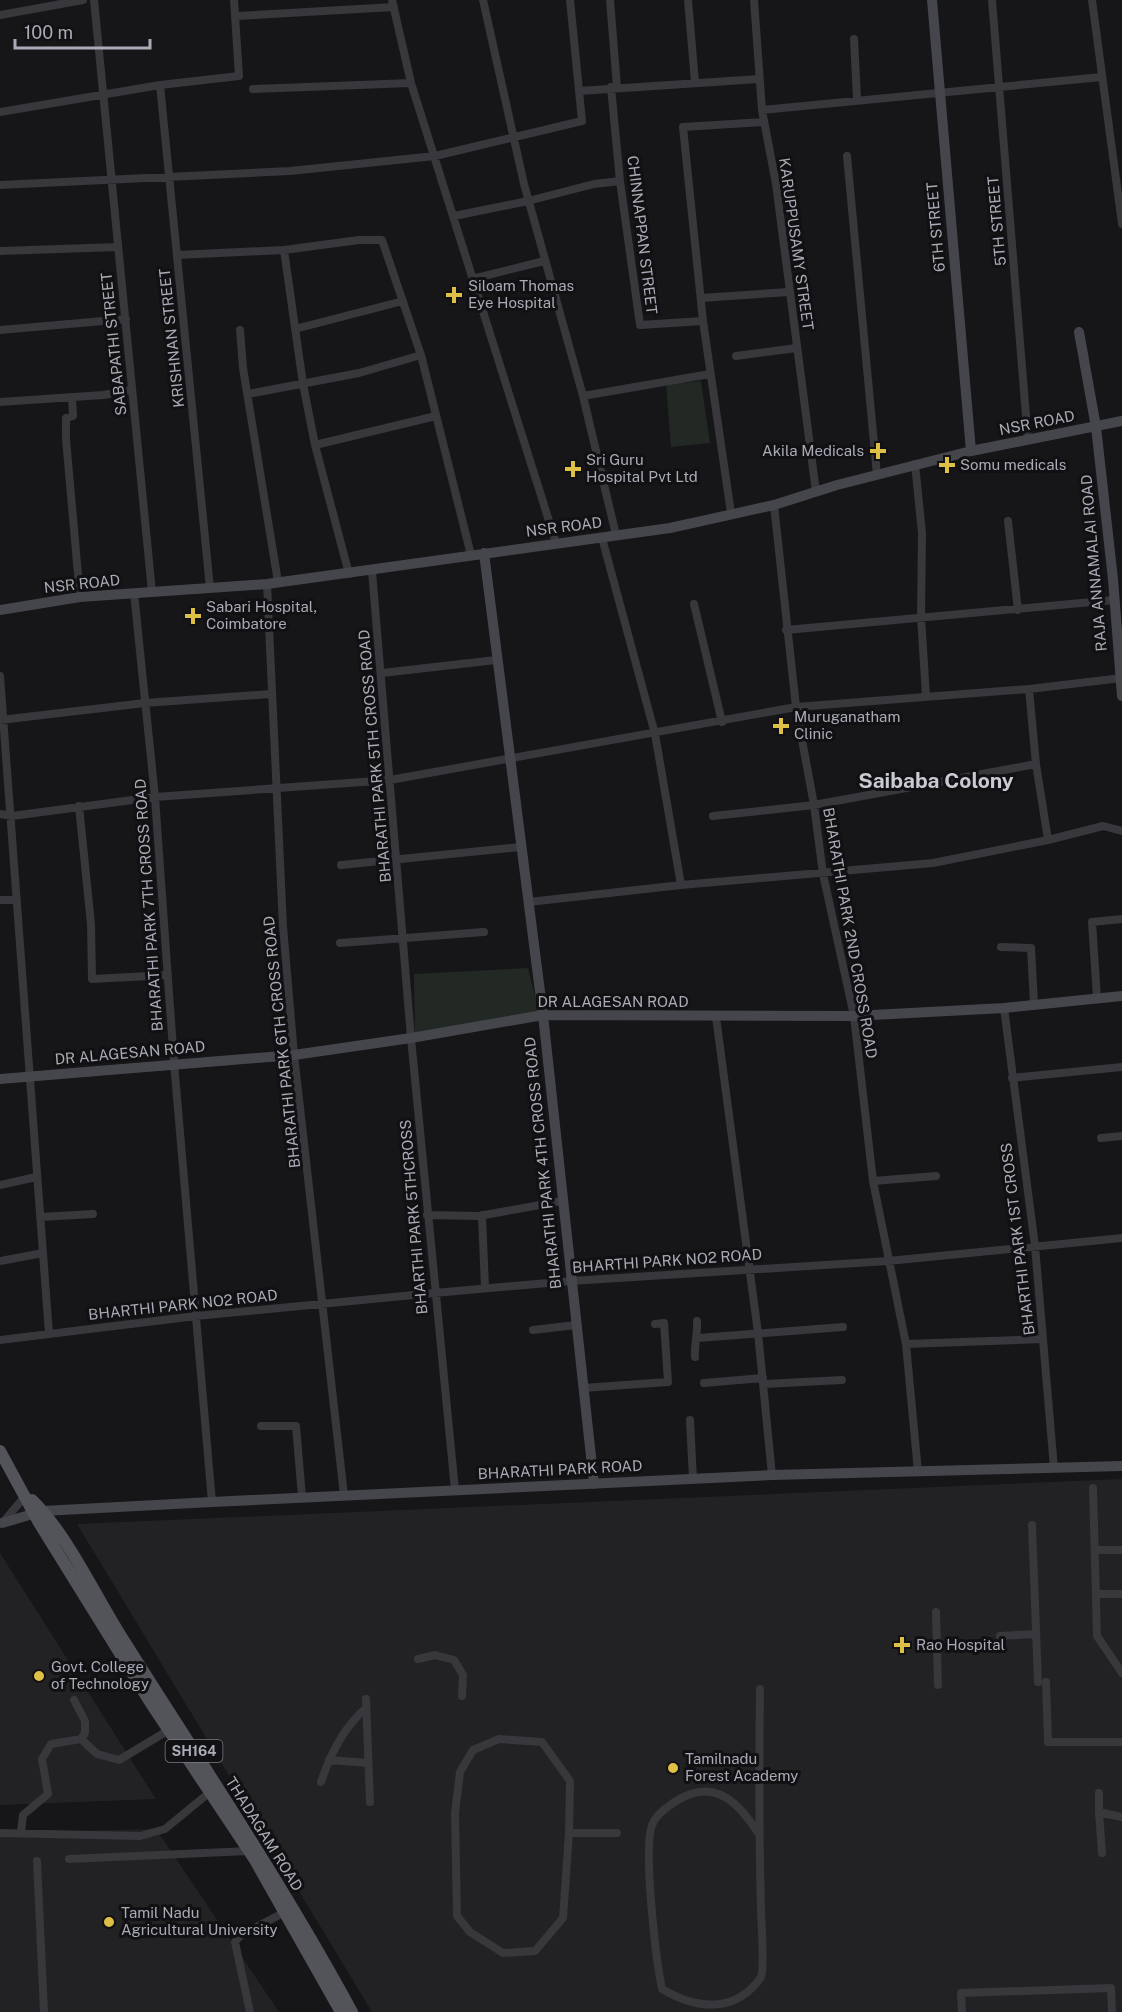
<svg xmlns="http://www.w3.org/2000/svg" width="1122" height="2012" viewBox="0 0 1122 2012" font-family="'Public Sans',sans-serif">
  <rect width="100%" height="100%" fill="#161517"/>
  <!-- built -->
  <path fill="#222224" d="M1122 1479V2012H372L77 1524Z
    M0 1553 156 1799 0 1805Z
    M156 1829 279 2012H0V1833Z"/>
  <!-- green -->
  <path fill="#222924" d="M701 381 710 443 671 447 666 385Z
    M528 968 539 1012 415 1033 414 974Z"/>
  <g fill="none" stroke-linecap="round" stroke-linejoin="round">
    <!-- street -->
    <path stroke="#37373c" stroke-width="8" d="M94 0 152 592
      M392 0 411 83 556 543
      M483 0 524 184 583 396 616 535
      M610 0 617 87
      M688 0 695 82
      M754 0 762 110 776 184 816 492
      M992 0 1028 440
      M1092 0 1122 224
      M0 15 83 0
      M237 16 394 7
      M854 39 857 99
      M160 85 210 588
      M611 87 620 181 640 325 703 321
      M253 89 411 83
      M579 91 759 79
      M762 110 1102 77
      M0 112 160 85 239 76 234 0
      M847 156 877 475
      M0 185 290 171 435 156 582 121 570 0
      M454 216 528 201 594 184 620 181
      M284 250 303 384 315 445 349 574
      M0 251 118 247
      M177 255 284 250 359 240H382L421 355 471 555
      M472 279 544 261
      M701 298 789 292
      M295 329 403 301
      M0 330 126 319
      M240 330 243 368 278 582
      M736 356 797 348
      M248 394 359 373 421 355
      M583 396 710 374
      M72 397 73 416 66 418V439L80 597
      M0 402 103 395 132 390
      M315 445 436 416
      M915 464 922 533 921 617 926 696
      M774 505 796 707 814 805 823 874 854 1016 873 1181 906 1344 918 1472
      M731 513 703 321 683 127 764 122
      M1008 521 1018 610
      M602 538 655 734 681 885
      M372 571 411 1038 455 1490
      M267 584 283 926 294 1055 344 1495
      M134 593 155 797 174 1063 212 1502
      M694 604 722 722
      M786 630 1114 600
      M382 673 496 660
      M0 676 49 1334
      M1029 689 1036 764
      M0 720 145 703 271 694
      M79 806 91 924 92 979 168 975
      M0 814 12 816 155 797 390 780 796 707 1029 689 1122 678
      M713 816 814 805 1036 764 1048 840
      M341 865 521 847
      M0 900H17
      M529 902 681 885 933 863 1048 840 1103 826 1122 831
      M340 943 484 932
      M1001 947 1031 948 1034 1004
      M1097 998 1092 922 1122 919
      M1004 1008 1035 1246 1054 1468
      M716 1017 758 1333 772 1475
      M1012 1078 1122 1067
      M1101 1138 1122 1136
      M873 1181 936 1176
      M0 1185 36 1177
      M427 1215 479 1216 562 1201
      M482 1215 485 1288
      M40 1217 93 1214
      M0 1261 43 1253
      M533 1330 576 1325
      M698 1338 843 1327
      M0 1340 196 1316 434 1293 571 1281 888 1261 1122 1238
      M906 1344 1043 1339
      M695 1357C694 1344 698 1334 697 1321
      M704 1383 763 1378
      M764 1384 842 1380
      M583 1388 668 1382 664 1323 655 1324
      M690 1420 693 1479
      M261 1426H296L302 1497
      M1093 1488 1097 1636 1122 1673
      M4 1521 26 1495
      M1032 1525 1038 1682
      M1095 1550H1122
      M1096 1594H1122
      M936 1612 938 1685
      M1000 1636 1036 1634
      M418 1659 435 1655 454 1660 463 1675 462 1696
      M1046 1682 1048 1742H1122
      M366 1699 370 1802
      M74 1700 85 1721V1733L81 1739 97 1754 119 1760 169 1730
      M499 1739 542 1742 570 1781 569 1833 563 1918 535 1951 503 1953 470 1932 457 1916 455 1813 460 1772 473 1750Z
      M329 1760 368 1763
      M321 1782C330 1755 345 1726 366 1708
      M1099 1793V1812
      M21 1832 23 1815 48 1794 42 1759 51 1744 81 1739
      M0 1833 140 1836 165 1829 210 1792
      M569 1833H617
      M759 1834C745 1813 727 1788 699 1792 684 1794 658 1810 652 1825 643 1850 656 1960 662 1989 699 2011 737 2012 761 1977 765 1969 761 1921 761 1909 759 1836 759 1762 760 1689
      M1102 1853 1099 1812 1122 1817
      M69 1859 249 1851
      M37 1861 44 2012
      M250 2012 235 1942 241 1935 285 1912
      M962 2012 961 1993 1111 1988 1112 2012"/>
    <!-- secondary -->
    <path stroke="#45464b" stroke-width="10" d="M932 0 971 451
      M1079 332 1096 427 1113 579 1122 696
      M484 553 543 1015 594 1484
      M0 610 80 597 267 584 670 528 774 505 837 485 971 451 1122 421
      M0 1079 294 1055 411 1038 543 1015 854 1016 1004 1008 1122 996
      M2 1523 43 1511 212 1502 772 1475 1122 1466"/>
    <!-- primary -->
    <path stroke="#53545a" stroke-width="12" d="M0 1451 38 1521 152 1705 255 1860 341 2012
      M32 1500C69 1536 97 1600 126 1644 203 1766 283 1885 352 2012"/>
  </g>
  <!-- markers -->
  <g fill="#dfc046" stroke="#111012" stroke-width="2">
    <path d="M451 286h6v6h6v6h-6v6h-6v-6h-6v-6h6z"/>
    <path d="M875 442h6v6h6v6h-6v6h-6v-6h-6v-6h6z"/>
    <path d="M944 456h6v6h6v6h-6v6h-6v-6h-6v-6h6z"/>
    <path d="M570 460h6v6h6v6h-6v6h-6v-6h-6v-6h6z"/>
    <path d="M190 607h6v6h6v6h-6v6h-6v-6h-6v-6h6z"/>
    <path d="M778 717h6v6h6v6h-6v6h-6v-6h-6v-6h6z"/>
    <path d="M899 1636h6v6h6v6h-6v6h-6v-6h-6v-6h6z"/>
    <circle cx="39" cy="1676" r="6"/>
    <circle cx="673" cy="1768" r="6"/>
    <circle cx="109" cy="1922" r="6"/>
  </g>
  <g text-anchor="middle" stroke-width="6" stroke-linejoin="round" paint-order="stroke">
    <!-- shield labels -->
    <rect fill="#111012" stroke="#7b7c85" stroke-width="1.5" x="165.5" y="1740" width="57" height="22" rx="4.5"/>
    <g font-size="14" font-weight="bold" fill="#a9abb6">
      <text x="194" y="1756">SH164</text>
    </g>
    <!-- street labels -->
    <g font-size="15" fill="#a9abb6" stroke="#111012">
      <text transform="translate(997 221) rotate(-95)" y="5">5TH STREET</text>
      <text transform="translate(936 227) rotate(-95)" y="5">6TH STREET</text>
      <text transform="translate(642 235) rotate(83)" y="5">CHINNAPPAN STREET</text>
      <text transform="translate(796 244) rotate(82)" y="5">KARUPPUSAMY STREET</text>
      <text transform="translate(172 338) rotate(-96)" y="5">KRISHNAN STREET</text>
      <text transform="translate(114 344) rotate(-96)" y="5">SABAPATHI STREET</text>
      <text transform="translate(1037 423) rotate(-11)" y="5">NSR ROAD</text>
      <text transform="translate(564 527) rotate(-7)" y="5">NSR ROAD</text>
      <text transform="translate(1094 563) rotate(-95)" y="5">RAJA ANNAMALAI ROAD</text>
      <text transform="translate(82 584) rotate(-6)" y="5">NSR ROAD</text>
      <text transform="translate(375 756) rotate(-95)" y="5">BHARATHI PARK 5TH CROSS ROAD</text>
      <text transform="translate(149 905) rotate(-94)" y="5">BHARATHI PARK 7TH CROSS ROAD</text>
      <text transform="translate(850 933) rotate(80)" y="5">BHARATHI PARK 2ND CROSS ROAD</text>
      <text x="613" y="1007">DR ALAGESAN ROAD</text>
      <text transform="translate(282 1042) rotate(-96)" y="5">BHARATHI PARK 6TH CROSS ROAD</text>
      <text transform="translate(130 1053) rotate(-5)" y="5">DR ALAGESAN ROAD</text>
      <text transform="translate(543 1163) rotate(-96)" y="5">BHARATHI PARK 4TH CROSS ROAD</text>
      <text transform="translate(414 1217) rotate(-95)" y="5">BHARTHI PARK 5THCROSS</text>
      <text transform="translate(1018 1239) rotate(-97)" y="5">BHARTHI PARK 1ST CROSS</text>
      <text transform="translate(667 1261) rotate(-4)" y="5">BHARTHI PARK NO2 ROAD</text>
      <text transform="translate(183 1305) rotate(-6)" y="5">BHARTHI PARK NO2 ROAD</text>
      <text transform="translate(560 1470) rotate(-3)" y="5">BHARATHI PARK ROAD</text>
      <text transform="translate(264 1834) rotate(58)" y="5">THADAGAM ROAD</text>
    </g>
    <!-- poi labels -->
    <g font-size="15" fill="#a9abb6" stroke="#111012" text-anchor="start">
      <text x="468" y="291">Siloam Thomas<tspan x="468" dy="17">Eye Hospital</tspan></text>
      <text x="864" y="456" text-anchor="end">Akila Medicals</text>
      <text x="586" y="465">Sri Guru<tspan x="586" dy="17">Hospital Pvt Ltd</tspan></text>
      <text x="960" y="470">Somu medicals</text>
      <text x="206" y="612">Sabari Hospital,<tspan x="206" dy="17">Coimbatore</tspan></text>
      <text x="794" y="722">Muruganatham<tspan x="794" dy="17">Clinic</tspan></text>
      <text x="916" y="1650">Rao Hospital</text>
      <text x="51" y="1672">Govt. College<tspan x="51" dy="17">of Technology</tspan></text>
      <text x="685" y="1764">Tamilnadu<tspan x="685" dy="17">Forest Academy</tspan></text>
      <text x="121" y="1918">Tamil Nadu<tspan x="121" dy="17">Agricultural University</tspan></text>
    </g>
    <!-- district labels -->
    <g font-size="21" font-weight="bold" fill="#c9cad2" stroke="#111012">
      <text x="936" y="788">Saibaba Colony</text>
    </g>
  </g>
  <!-- scale -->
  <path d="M15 39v9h135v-9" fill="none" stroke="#a9abb6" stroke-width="3"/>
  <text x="24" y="39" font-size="18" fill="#a9abb6" stroke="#111012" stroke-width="4.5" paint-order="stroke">100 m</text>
</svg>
